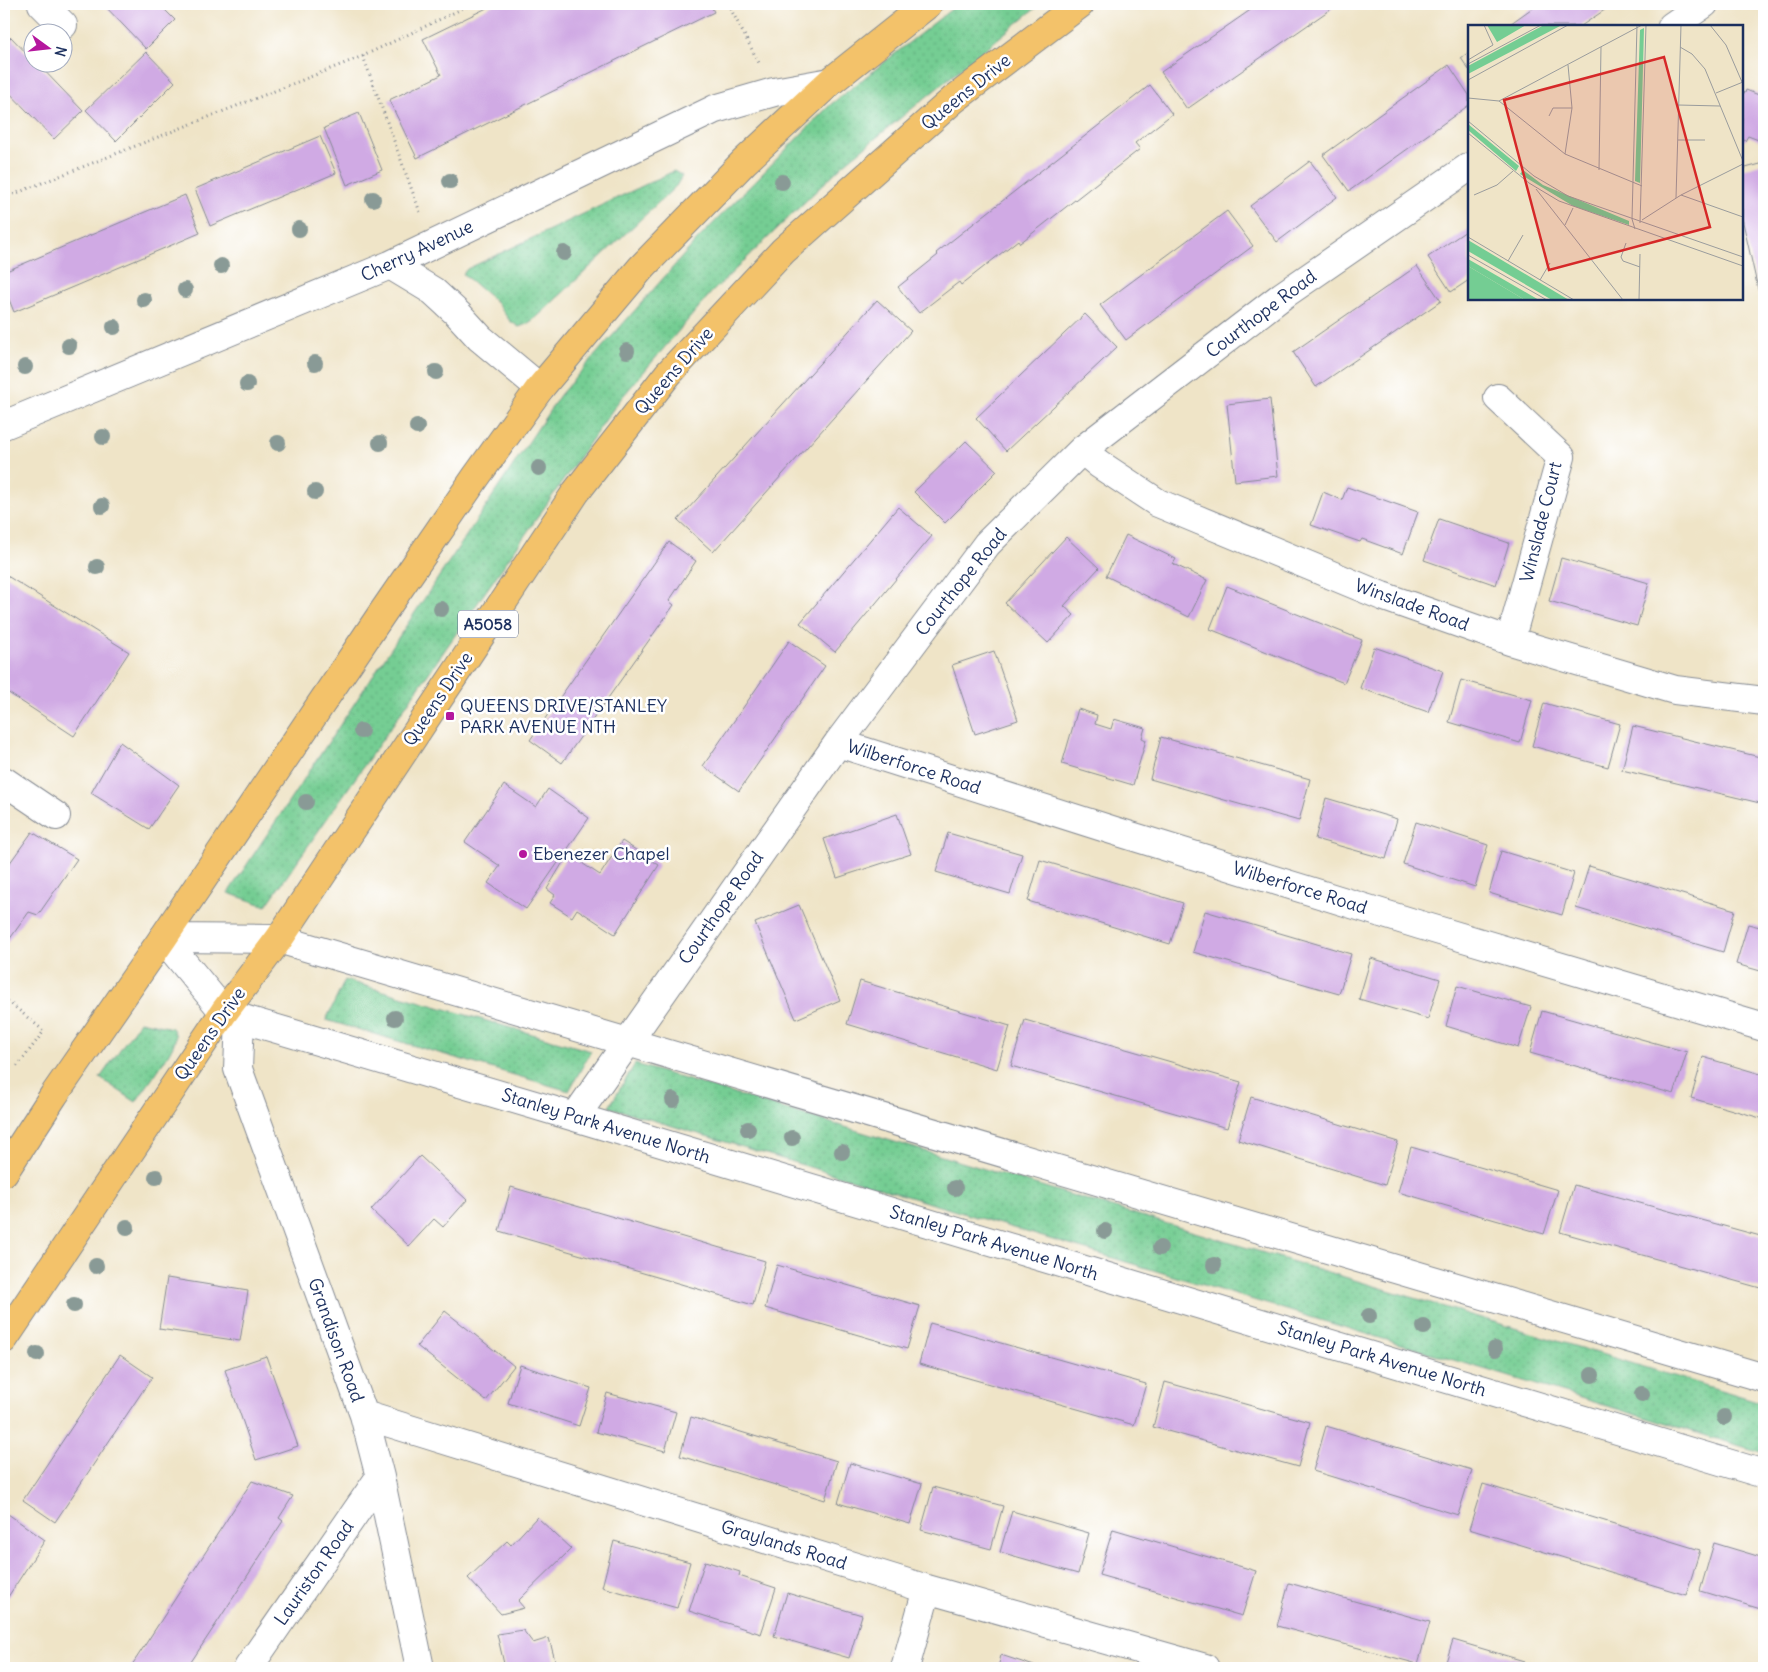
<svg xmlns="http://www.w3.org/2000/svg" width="1768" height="1672" viewBox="0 0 1768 1672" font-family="Delius,sans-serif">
  <defs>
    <pattern id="grass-dots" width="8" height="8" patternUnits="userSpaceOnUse" patternTransform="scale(1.25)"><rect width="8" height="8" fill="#74cd93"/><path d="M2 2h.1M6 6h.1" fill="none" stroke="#64b081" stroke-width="1.8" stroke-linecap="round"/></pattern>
  </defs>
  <rect width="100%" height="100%" fill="#fff"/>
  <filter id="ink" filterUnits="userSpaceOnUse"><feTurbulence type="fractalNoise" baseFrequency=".02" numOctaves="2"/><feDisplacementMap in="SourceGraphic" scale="10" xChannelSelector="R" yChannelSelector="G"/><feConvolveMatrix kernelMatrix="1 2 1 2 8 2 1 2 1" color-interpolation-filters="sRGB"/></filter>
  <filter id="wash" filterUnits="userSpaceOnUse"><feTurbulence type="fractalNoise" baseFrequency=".0096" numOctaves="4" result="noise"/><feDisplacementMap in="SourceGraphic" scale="20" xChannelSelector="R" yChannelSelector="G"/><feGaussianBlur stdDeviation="1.12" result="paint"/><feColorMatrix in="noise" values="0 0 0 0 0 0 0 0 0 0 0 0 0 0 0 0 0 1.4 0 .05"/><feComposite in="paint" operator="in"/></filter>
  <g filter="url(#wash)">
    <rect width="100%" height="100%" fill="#efe4c7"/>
    <!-- grass -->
    <path fill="url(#grass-dots)" stroke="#487e78" d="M958 4H1036L1038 6 844 164 711 293 618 402 266 906 228 893 560 395 697 240 830 105Z
      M674 171 682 176 676 186 537 317 527 324 519 327 510 321 495 301 463 274 467 269Z
      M345 980 591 1051 569 1091 326 1020Z
      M140 1021 172 1028C175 1032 176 1035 175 1040 172 1053 145 1088 136 1102L100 1078Z
      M635 1064 1764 1403V1453L609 1107Z"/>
    <g id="blocks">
      <!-- building -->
      <path fill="#d0aae4" d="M103 4H159L175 20 146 49Z
        M495 4H710L714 12 417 158 389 100 441 75 423 39Z
        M1259 4H1338L1187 109 1161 72Z
        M1538 4H1607L1609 7 1581 26H1507Z
        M11 37 32 59V62H36L83 111 54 139 4 87V44Z
        M146 52 175 82 116 141 86 110Z
        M1469 52V70L1461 58Z
        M1449 65 1469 95V105L1349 191 1323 155Z
        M1150 85 1172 114 1135 143 1140 149 1020 243 1018 240 961 285 959 282 919 313 898 287 938 255 936 253Z
        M1746 90 1764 97V131L1761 141 1748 136 1745 141 1742 139V92L1745 93Z
        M359 113 382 170 347 185 324 128Z
        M320 136 336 173 210 226 195 189Z
        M1310 161 1337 197 1277 242 1250 206Z
        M1764 163V311H1763L1742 218V169Z
        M185 195 200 233 14 312 4 287V272Z
        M1227 211 1253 246 1126 340 1100 305Z
        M1469 229V280L1451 292 1428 257Z
        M1417 266 1441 301 1316 387 1293 352Z
        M877 300 911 331 713 552 678 520Z
        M1085 314 1117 347 1006 451 976 418Z
        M1270 399 1278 476 1235 481 1227 404Z
        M966 441 997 471 945 523 914 492Z
        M1347 487 1418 512 1403 554 1362 539 1360 542 1311 525 1323 492 1342 500Z
        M898 507 932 536 835 652 800 623Z
        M1439 519 1509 543 1496 585 1424 560Z
        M1126 535 1176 559 1173 564 1207 580 1189 617 1106 576Z
        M1066 537 1099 568 1064 606 1074 615 1048 643 1005 603Z
        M669 542 696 561 669 601 674 605 562 763 530 740Z
        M1561 558 1649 583 1637 626 1549 601Z
        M4 574 129 652 74 736 4 690Z
        M1227 586 1362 640 1344 683 1210 629Z
        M789 641 825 666 739 791 703 766Z
        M1374 647 1443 671 1428 712 1360 688Z
        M994 651 1018 720 975 734 952 665Z
        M1461 680 1532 700 1520 743 1449 722Z
        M1544 703 1620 724 1608 767 1532 746Z
        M1078 709 1097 715 1095 724 1111 729 1114 719 1145 728 1142 738 1146 740 1133 785 1062 764Z
        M1633 726 1764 758V804L1622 770Z
        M1161 737 1310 779 1299 821 1150 779Z
        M120 742 179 785 149 829 91 793Z
        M504 785 536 807 548 789 589 818 526 909 488 883 500 866 465 842Z
        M1326 798 1397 819 1386 859 1315 839Z
        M897 814 911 854 837 878 824 839Z
        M1416 822 1488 845 1475 887 1403 864Z
        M32 832 77 859 38 915 29 912 4 947V871Z
        M948 833 1022 854 1010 894 936 872Z
        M622 841 659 865 615 934 577 909 572 917 550 903 555 895 547 889 568 854 600 875Z
        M1501 851 1574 873 1562 915 1489 893Z
        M1040 860 1183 903 1170 944 1028 901Z
        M1589 866 1735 910 1723 952 1576 908Z
        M799 905 840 1000 796 1019 755 923Z
        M1205 911 1351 954 1339 994 1193 952Z
        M1748 924 1764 928V972L1736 964Z
        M1371 958 1440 979 1428 1019 1359 999Z
        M860 981 1010 1026 997 1069 847 1024Z
        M1457 986 1531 1007 1518 1048 1446 1026Z
        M1542 1011 1687 1052 1674 1094 1530 1053Z
        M1025 1020 1241 1082 1227 1128 1011 1066Z
        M1703 1057 1764 1075V1119L1691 1098Z
        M1251 1097 1398 1142 1385 1185 1238 1140Z
        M1411 1147 1558 1190 1544 1234 1398 1192Z
        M420 1156 467 1200 443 1227 434 1219 409 1246 371 1210Z
        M1574 1185 1764 1237V1289L1560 1232Z
        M511 1187 765 1261 753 1305 499 1231Z
        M777 1265 920 1306 907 1349 765 1308Z
        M167 1278 248 1291 240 1341 159 1329Z
        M445 1311 514 1366 486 1401 417 1346Z
        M930 1323 1146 1384 1134 1425 919 1364Z
        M120 1355 152 1377 55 1522 23 1500Z
        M266 1356 298 1446 256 1460 225 1370Z
        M520 1365 591 1388 579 1426 508 1403Z
        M1165 1382 1310 1422 1298 1467 1153 1427Z
        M607 1393 676 1412 665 1451 596 1432Z
        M691 1417 837 1461 825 1500 680 1456Z
        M1326 1426 1472 1470 1458 1515 1313 1471Z
        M850 1463 922 1484 910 1524 838 1503Z
        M252 1481 293 1496 279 1518 283 1521 222 1615 187 1668H130Z
        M1483 1484 1700 1550 1686 1595 1469 1529Z
        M933 1487 1003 1506 991 1549 921 1530Z
        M1012 1511 1089 1533 1078 1574 1000 1552Z
        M8 1514 45 1540 4 1603V1520Z
        M537 1517 571 1549 518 1601 524 1608 501 1614 468 1578 507 1541 511 1545Z
        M1113 1529 1256 1571 1242 1616 1099 1575Z
        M614 1541 690 1562 677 1608 602 1587Z
        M1714 1543 1764 1558V1610L1700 1591Z
        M705 1561 740 1572 739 1576 776 1588 761 1634 689 1611Z
        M1289 1583 1430 1622 1418 1664 1277 1626Z
        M787 1593 862 1615 849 1658 774 1636Z
        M523 1630 533 1643 549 1638 557 1668H505L497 1634Z
        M1453 1640 1524 1661 1522 1668H1444Z
        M1001 1655 1040 1668H998Z"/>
    </g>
  </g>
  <g filter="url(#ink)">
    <use href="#blocks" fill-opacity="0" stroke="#858a92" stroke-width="1"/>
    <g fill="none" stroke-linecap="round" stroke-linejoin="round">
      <!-- street casing -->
      <g stroke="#858a92" stroke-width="30">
        <path id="street" d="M42 4 63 25
          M1672 26 1704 4
          M390 265 433 291 458 314 480 338 540 388
          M1498 398 1561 457 1510 641
          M4 425 390 265 715 109 774 92 830 82
          M1082 450 1099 464 1158 503 1382 596 1510 641 1675 690 1764 701
          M838 743 1115 831 1420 925 1764 1027
          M4 781 56 816
          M163 938 224 1012 240 1018 575 1117 1764 1474
          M163 938 279 939 1764 1378
          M240 1018 238 1069 364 1415 380 1477 420 1668
          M575 1117 838 743 987 544 1082 450 1282 296 1469 167
          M364 1415 927 1589 1205 1668
          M248 1668 380 1477
          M905 1668 927 1589"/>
      </g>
      <!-- highway casing -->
      <g stroke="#858a92" stroke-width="30">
        <path id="highway" d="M4 1172 54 1095 163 938 381 615 476 477 540 388 641 268 744 162 830 82 928 4
          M4 1339 224 1012 279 939 576 492 668 374 783 251 953 100 1080 4"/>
      </g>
      <!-- path -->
      <path stroke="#858a92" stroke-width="3" stroke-dasharray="1 4" stroke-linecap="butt" d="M728 4 759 63
        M363 56 421 215
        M4 198 363 56 472 4
        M4 998 44 1031 16 1068"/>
      <!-- street -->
      <use href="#street" stroke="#fff" stroke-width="28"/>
      <!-- highway -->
      <use href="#highway" stroke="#f3c26a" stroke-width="28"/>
    </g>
    <!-- trees -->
    <g fill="#899a96">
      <circle cx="450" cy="181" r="8"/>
      <circle cx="782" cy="182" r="8"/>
      <circle cx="373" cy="199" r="8"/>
      <circle cx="299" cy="229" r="8"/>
      <circle cx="564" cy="253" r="8"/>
      <circle cx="221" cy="266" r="8"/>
      <circle cx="185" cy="290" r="8"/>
      <circle cx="144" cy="300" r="8"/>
      <circle cx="114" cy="327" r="8"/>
      <circle cx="69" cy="346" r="8"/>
      <circle cx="627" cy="351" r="8"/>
      <circle cx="315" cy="363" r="8"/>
      <circle cx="25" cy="367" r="8"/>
      <circle cx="436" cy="372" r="8"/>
      <circle cx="247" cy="384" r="8"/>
      <circle cx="417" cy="427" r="8"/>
      <circle cx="103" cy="437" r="8"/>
      <circle cx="278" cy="443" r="8"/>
      <circle cx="380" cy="443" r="8"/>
      <circle cx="539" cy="468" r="8"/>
      <circle cx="315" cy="492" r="8"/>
      <circle cx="102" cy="506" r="8"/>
      <circle cx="97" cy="567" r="8"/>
      <circle cx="441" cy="609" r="8"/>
      <circle cx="361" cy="731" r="8"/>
      <circle cx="306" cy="802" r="8"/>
      <circle cx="395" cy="1018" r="8"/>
      <circle cx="673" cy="1100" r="8"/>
      <circle cx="748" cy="1129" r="8"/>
      <circle cx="792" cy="1138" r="8"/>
      <circle cx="842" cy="1152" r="8"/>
      <circle cx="156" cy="1177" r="8"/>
      <circle cx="955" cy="1188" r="8"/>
      <circle cx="127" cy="1227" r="8"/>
      <circle cx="1105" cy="1231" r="8"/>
      <circle cx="1160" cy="1248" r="8"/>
      <circle cx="1214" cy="1265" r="8"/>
      <circle cx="96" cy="1266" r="8"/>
      <circle cx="74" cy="1305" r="8"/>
      <circle cx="1369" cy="1316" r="8"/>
      <circle cx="1424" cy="1327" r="8"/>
      <circle cx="1495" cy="1349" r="8"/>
      <circle cx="37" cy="1354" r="8"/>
      <circle cx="1592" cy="1375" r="8"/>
      <circle cx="1642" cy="1394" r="8"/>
      <circle cx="1724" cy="1417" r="8"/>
    </g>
  </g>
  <!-- markers -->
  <g fill="#b5179e" stroke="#fff" stroke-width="2">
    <rect x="445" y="711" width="10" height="10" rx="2.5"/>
    <circle cx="523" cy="854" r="5"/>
  </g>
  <g text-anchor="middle" stroke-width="5" stroke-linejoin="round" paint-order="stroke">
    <!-- shield labels -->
    <rect fill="#fff" stroke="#5f6d8e" stroke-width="1" x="458" y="610.5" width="60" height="27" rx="4"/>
    <g font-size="16" font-weight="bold" fill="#1b2f5e">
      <text x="488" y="630">A5058</text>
    </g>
    <!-- street labels -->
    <g font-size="18" fill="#1b2f5e" stroke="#fff">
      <text transform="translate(966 92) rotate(-39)" y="6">Queens Drive</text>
      <text transform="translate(417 251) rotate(-25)" y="6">Cherry Avenue</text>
      <text transform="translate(1261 314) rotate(-37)" y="6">Courthope Road</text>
      <text transform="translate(674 371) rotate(-49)" y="6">Queens Drive</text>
      <text transform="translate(1541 522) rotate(-76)" y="6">Winslade Court</text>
      <text transform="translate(961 582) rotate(-51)" y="6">Courthope Road</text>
      <text transform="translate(1412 605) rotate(20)" y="6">Winslade Road</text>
      <text transform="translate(438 699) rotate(-56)" y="6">Queens Drive</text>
      <text transform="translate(914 767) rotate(18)" y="6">Wilberforce Road</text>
      <text transform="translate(1300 888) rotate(17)" y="6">Wilberforce Road</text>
      <text transform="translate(721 908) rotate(-55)" y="6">Courthope Road</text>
      <text transform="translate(210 1034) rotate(-55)" y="6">Queens Drive</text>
      <text transform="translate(606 1126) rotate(17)" y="6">Stanley Park Avenue North</text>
      <text transform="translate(994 1243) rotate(17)" y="6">Stanley Park Avenue North</text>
      <text transform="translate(336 1340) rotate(70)" y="6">Grandison Road</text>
      <text transform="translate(1382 1359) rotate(17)" y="6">Stanley Park Avenue North</text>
      <text transform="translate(784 1545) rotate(17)" y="6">Graylands Road</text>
      <text transform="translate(314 1573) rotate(-55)" y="6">Lauriston Road</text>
    </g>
    <!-- poi labels -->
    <g font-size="18" fill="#1b2f5e" stroke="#fff" text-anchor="start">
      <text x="460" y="712">QUEENS DRIVE/STANLEY<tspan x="460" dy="21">PARK AVENUE NTH</tspan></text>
      <text x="533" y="860">Ebenezer Chapel</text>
    </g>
  </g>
  <!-- overview -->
  <g transform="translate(1468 25)">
    <rect width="275" height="275" fill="#efe4c7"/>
    <path d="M19 0H58L29 17ZM76 0H94L0 49V41ZM176 3 172 158 167 156 172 5ZM0 99 51 141 48 146 0 105ZM55 145 75 160 161 196V200L105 181 52 149ZM0 215 101 275H84L0 226ZM0 234 71 275H57L0 241Z" fill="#74cd93"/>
    <path d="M0 241 57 275H0Z" fill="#74cd93"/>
    <path fill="none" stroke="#9a9c9d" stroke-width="1" d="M242 0 258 20 274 57M212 22 224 29 237 44 275 136M0 35 25 20 16 0M0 39 73 0M0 55 100 0M248 68 275 57M0 73 31 76M31 76 97 129 174 161M31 76 174 0M210 80 252 81M81 91 85 83H104M0 96 66 151 100 171 275 232M0 108 61 158 91 176 275 241M210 115H237M97 129 104 83 100 40M131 145 133 22M68 164 155 275M6 170 29 160 45 146M213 170 275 192M208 173 213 0M174 195 213 170 275 139M172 198 178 0M97 200 105 183M167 204 164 194 169 0M0 212 106 275M158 218 153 232 155 236 172 242M0 230 79 275M40 236 55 210M72 255 82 238M171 275 172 229M209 275H236"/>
    <path fill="#d62828" fill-opacity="0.15" stroke="#d62828" stroke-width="2.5" d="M196 32 242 202 81 245 36 75Z"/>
    <rect width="275" height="275" fill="none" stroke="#1b2f5e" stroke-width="2.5"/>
  </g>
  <!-- margin -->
  <rect width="1768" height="1672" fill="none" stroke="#fff" stroke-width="20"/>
  <!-- north arrow -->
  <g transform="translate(48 48) rotate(105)"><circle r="24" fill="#ffffff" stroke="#a4acbf"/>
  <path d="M0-4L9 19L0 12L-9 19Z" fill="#b5179e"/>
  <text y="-8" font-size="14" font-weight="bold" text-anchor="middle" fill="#1b2f5e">N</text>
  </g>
</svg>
